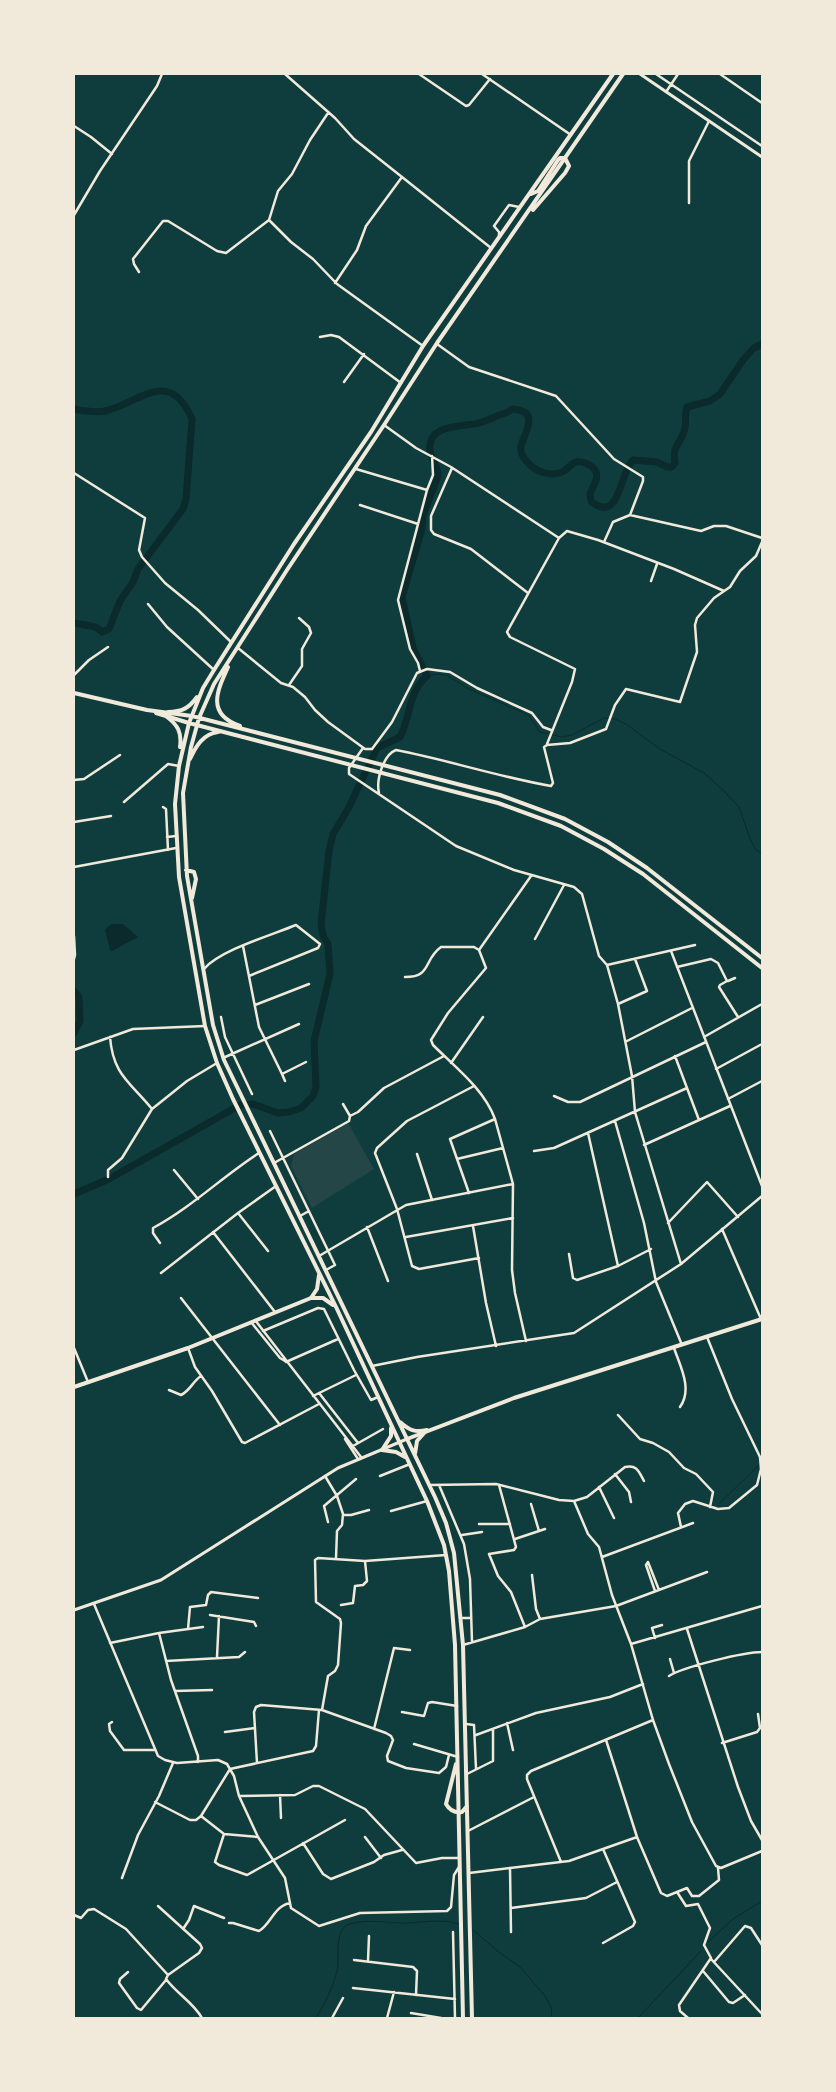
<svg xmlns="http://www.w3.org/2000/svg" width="836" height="2092" viewBox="0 0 836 2092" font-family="'Roboto Condensed',sans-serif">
  <rect width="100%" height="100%" fill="#0f3d3e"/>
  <!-- green -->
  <path fill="#244646" d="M348 1123 374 1169 312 1208 291 1166 294 1154Z"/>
  <!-- water -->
  <path fill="#0a2a2b" d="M111 924H123L138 937 112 951 110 950 105 930Z"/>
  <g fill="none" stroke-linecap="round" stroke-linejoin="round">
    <!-- stream -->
    <path stroke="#0a2a2b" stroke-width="1" d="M427 676 438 674 446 675 469 689 524 713 529 716 540 732 562 737 572 735 604 718 615 719 626 724 660 749 704 773 725 792 739 807 750 839 756 850 762 854
      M720 1503 759 1465
      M472 1929 500 1953 520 1967 545 1996 551 2007 552 2018
      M708 1942 733 1919 762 1901
      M316 2018C325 2003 333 1988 337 1971 340 1956 334 1937 346 1925 368 1918 383 1923 404 1923 422 1923 442 1918 459 1924
      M638 2018 701 1951"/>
    <!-- river -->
    <path stroke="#0a2a2b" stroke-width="7" d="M74 409C84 411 95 413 105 411 140 403 169 366 192 419L186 499 183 509 138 569 133 582 120 601 109 629 102 632 96 627 74 623
      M74 991 79 997 80 1021 74 1033
      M74 1194 109 1179 240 1105 253 1104 278 1113 289 1112 301 1108 313 1096 316 1087 314 1041 330 974 328 944 323 936 321 924 329 851 333 834 348 809 377 748 400 737C411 716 408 692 427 676L413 648 402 597 422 529 423 515 438 476C438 466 431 459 430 450 427 423 465 427 479 423 489 420 498 415 508 412L512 409C541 411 525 431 521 446 519 454 526 461 531 466 540 473 553 477 564 471 568 468 572 463 576 462 583 461 593 465 596 472 599 480 592 487 590 494 590 496 591 499 591 501 620 526 620 471 633 460L657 462 667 467H672L675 463C672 445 679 446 684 432 687 424 684 415 687 407L710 401 720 394 743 360 754 348 762 344"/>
    <!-- minor -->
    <path stroke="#f1e9da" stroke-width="2.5" d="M285 74 335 118 354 139 402 177
      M419 74 466 106 469 105 490 79
      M482 74 571 135
      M656 74 762 146
      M720 74 762 103
      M666 92 678 74
      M74 126 91 137 112 154
      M689 203V161L709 121
      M74 215 100 171 157 86 162 74
      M269 220 291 242 313 259 337 284 423 346
      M499 236V232L494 226 509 205 519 207
      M139 272 134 264 133 259 163 221H168L217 251 226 253 269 220 278 191 292 174 310 140 328 113
      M335 283 357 250 366 226 402 177 491 248
      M320 337 331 335 339 337 401 383
      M437 344 469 367 556 396 614 459 643 477V481L630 515
      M344 382 364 354
      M384 425 416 448 451 467 559 538
      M452 468 431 516V530L434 534 471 549 528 593
      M356 469 427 490
      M74 473 145 518 139 550 142 557 165 583 198 610 231 642
      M360 505 418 524
      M604 542 613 522 630 515 701 531 714 526H726L762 538
      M651 581 657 564
      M148 604 167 627 214 670
      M238 648 281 683 293 687 305 697 315 710 328 722 365 749H372L392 722 417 673 427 669 450 672 477 688 532 713 543 727 551 730
      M420 671 418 663 410 649 398 600 427 490 433 475 432 456
      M74 675 89 660 108 647
      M289 685 302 666V649L311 633 309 627 299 618
      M547 744 572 682 575 669 510 637 507 632 559 538 567 531 598 540 674 569 724 591
      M363 748 349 768V774L456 846 514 870 574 887 582 894 599 956 607 965 618 1004 632 1076 635 1112 681 1264
      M74 780 84 779 120 755
      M379 793C376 780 383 755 396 750 448 760 499 777 551 786L553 783 544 747 547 745 570 743 606 729 615 705 626 689 680 702 697 652 695 625 697 618 714 598 730 587 740 571 756 556 762 542
      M124 802 168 764 179 766
      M163 807 166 809 168 850
      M74 822 111 816
      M167 837 176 836
      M74 867 176 848
      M74 936 75 955 74 959
      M535 939 564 885
      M243 946 259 1027 282 1074 306 1062
      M671 951 762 1186
      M607 965 695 945
      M677 967 711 959 718 963 727 981 720 985 719 987 738 1017
      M204 969C220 950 272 935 296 925L320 944 318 948 249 976
      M405 977C432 977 423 960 441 947H474L479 950
      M728 981 735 978
      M618 1004 647 991 635 959
      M255 1005 309 984
      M221 1017 225 1037 252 1094
      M110 1037C113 1075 130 1082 152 1109
      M704 1037 762 1004
      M627 1041 692 1008
      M74 1050 133 1029 205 1026
      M675 1056 699 1120
      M223 1058 299 1024
      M451 1063 483 1017
      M716 1069 762 1044
      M282 1074 285 1081
      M474 1086 407 1121 377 1148 375 1153 397 1209 412 1266 419 1269 479 1258
      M554 1096 568 1102H580L706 1042
      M728 1099 762 1081
      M350 1116 358 1112 384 1088 444 1056
      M615 1121 644 1223 656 1282 682 1345
      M270 1131 335 1265 326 1270
      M588 1133 618 1266
      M644 1145 730 1106
      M534 1151 554 1148 687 1088
      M417 1154 432 1200
      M457 1159 503 1148
      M274 1163 349 1121 350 1116 343 1104
      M174 1170 198 1199
      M108 1177V1170L122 1158 152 1109 187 1081 217 1063
      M469 1193 450 1139 495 1119
      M238 1213 268 1251
      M300 1216 309 1211
      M668 1223 707 1182 738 1217
      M473 1226 486 1303 496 1346
      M367 1227 388 1281
      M722 1229 761 1319
      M213 1232 275 1312
      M406 1237 513 1218
      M160 1243 153 1233V1228C192 1207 223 1176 259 1153
      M569 1254 573 1278 577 1280 618 1266 651 1249
      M319 1256 406 1205 513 1184
      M161 1273 238 1213 276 1186
      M181 1298 280 1425
      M255 1320 361 1457
      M251 1322 280 1358 285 1361
      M263 1331 318 1308 324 1309 354 1370 371 1400 378 1397
      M526 1341 515 1293 512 1270 513 1184 495 1119C484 1089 455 1067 433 1045L431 1040 448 1013 486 968 479 950 531 876
      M74 1348 88 1382
      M188 1348 195 1367 212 1391 242 1442 245 1443 319 1404
      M674 1348C680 1366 693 1389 680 1407
      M286 1362 338 1339
      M372 1366 417 1357 574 1333 681 1264 762 1196
      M169 1390 181 1395C190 1391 193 1381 201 1376
      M319 1393 358 1443
      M313 1396 356 1375
      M618 1415 640 1439 653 1443 669 1452 684 1468 696 1474 713 1492 710 1507
      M345 1439 358 1459
      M353 1446 383 1429
      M615 1474 629 1492 631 1502
      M325 1476 337 1496 343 1514 342 1525 337 1531 336 1558
      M380 1476 410 1464
      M430 1485 496 1484 559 1500 574 1501 587 1497 625 1467C637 1464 639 1472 644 1481
      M439 1485 464 1544 470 1579 472 1642
      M499 1485 516 1547 514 1550 489 1554 498 1576 511 1592 525 1627
      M599 1487 614 1518
      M574 1501 588 1534 599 1547 612 1595 631 1644 653 1720 669 1764 692 1822 716 1866 721 1868 762 1851
      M531 1504 539 1531
      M391 1511 427 1501
      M343 1515H351L369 1510
      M328 1522 324 1506 356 1479
      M479 1524H510
      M681 1527 678 1513 685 1504 693 1501 718 1509 729 1508 757 1485 761 1469 760 1457 732 1399 707 1337
      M462 1535 482 1532
      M515 1539 545 1529
      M602 1557 693 1523
      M648 1562 646 1565 655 1591
      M648 1562 659 1590
      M532 1575 536 1609 540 1619
      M94 1604 158 1756 165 1760 177 1763 218 1760 227 1764 234 1776 239 1796 258 1837 285 1878 291 1908 319 1926 360 1913 447 1911 451 1907 454 1875 459 1867
      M341 1605 353 1603 355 1586 363 1585 367 1581 365 1561
      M210 1615 254 1622 256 1626
      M461 1618H471
      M188 1629 190 1607 206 1605 208 1595 211 1592 258 1598
      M687 1629 738 1787 751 1821 762 1840
      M159 1633 171 1680 198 1756V1762
      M655 1638 652 1628 662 1625
      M110 1643 159 1633 203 1627
      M631 1644 762 1606
      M463 1645 525 1627 540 1619 616 1606 707 1572
      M217 1657 219 1616
      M670 1659 674 1673
      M166 1661 239 1657 245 1652
      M669 1676C683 1667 744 1652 762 1652
      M175 1691 212 1690
      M322 1710 328 1676 335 1671 338 1665 341 1623 340 1619 316 1602 315 1560 318 1558 365 1561 446 1555
      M402 1712 424 1716 428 1703 432 1702 457 1706
      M112 1722 109 1724 110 1731 124 1750H154
      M507 1723 513 1750
      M466 1724 474 1725 476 1769
      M374 1729 394 1648 410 1650
      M225 1732 255 1728
      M476 1735 536 1713 610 1697 643 1684
      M606 1740 637 1837 661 1893 667 1896 687 1888 692 1896H699L719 1880 718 1868
      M722 1743 757 1732 760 1728 758 1714
      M414 1744 458 1757
      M257 1763 254 1712 256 1707 261 1705 322 1710 386 1733 391 1736 393 1740 387 1756 388 1761 406 1768 439 1773 446 1767 449 1755
      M467 1774 493 1761V1729
      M280 1795 281 1818
      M239 1796 295 1795 313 1786H319L365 1809 416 1863 442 1858H460
      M155 1802 190 1820H196L201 1816 230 1769 313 1751 316 1746 319 1710
      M201 1816 224 1834 258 1837
      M468 1831 534 1797
      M224 1834 215 1862 219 1865 247 1875 345 1820
      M365 1837 381 1858
      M303 1843 323 1874 331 1879 374 1862 384 1855 402 1850
      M561 1862 527 1779V1775L531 1771 653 1720
      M510 1868 511 1932
      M469 1873 569 1861 637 1837
      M122 1878 138 1835 159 1796 173 1763
      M677 1892 686 1906 698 1904 710 1928 704 1945 711 1958 679 2005 680 2011 688 2018
      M158 1906 200 1944 202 1948 199 1953 168 1975
      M511 1908 586 1898 617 1882
      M74 1915 81 1918 88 1910 94 1909 126 1929 168 1975 166 1979C177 1994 193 2002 202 2018
      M229 1923H233L259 1931C271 1924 274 1906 290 1903
      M183 1929 189 1920 194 1906 224 1918
      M453 1932 455 2018
      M603 1943 633 1926 635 1922 603 1849
      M711 1959 762 2014
      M354 1960 413 1967 417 1971 416 1995
      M368 1961 369 1936
      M714 1962 745 1926 751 1928 762 1945
      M703 1971 729 2002 733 2003 745 1995
      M128 1972 120 1979 119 1983 137 2008 141 2010 166 1980
      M353 1988 455 1999
      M411 2013 441 2018
      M332 2018 343 1998
      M387 2018 394 1992"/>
    <!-- tertiary -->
    <path stroke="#f1e9da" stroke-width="3" d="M640 74 762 157
      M74 1610 161 1580 338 1468 407 1439"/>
    <!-- secondary -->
    <path stroke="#f1e9da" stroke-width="4" d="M74 1387 188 1348 311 1298
      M407 1439 514 1398 762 1319"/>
    <!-- primary -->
    <path stroke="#f1e9da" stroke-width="4" d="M74 693 147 710 192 716
      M156 713 189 723"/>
    <!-- trunk -->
    <path stroke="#f1e9da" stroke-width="4" d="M531 194 538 191 558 160 560 158H565
      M533 210 565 173 569 166 565 158
      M228 667C217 691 206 714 240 726
      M168 712C182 712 189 708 197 697
      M192 716 500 795 565 819 608 842 647 868 762 958
      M167 717C178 725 182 733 180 747
      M189 723 498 803 561 826 604 849 643 874 762 968
      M190 759C196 746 203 734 218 732
      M186 870 194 872 196 879 192 898
      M311 1298H323L333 1305
      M311 1298 317 1289 319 1275
      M400 1422C409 1430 415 1433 427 1430
      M382 1450 396 1452 405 1457
      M382 1450 391 1436V1428
      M415 1454 417 1441 425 1432
      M456 1764 446 1804C450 1811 455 1813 462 1812L467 1806
      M463 2018 455 1645 449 1571 444 1545 427 1501 337 1309 233 1099 217 1063 205 1026 179 877 175 804 179 766 189 723 203 688 214 670 294 544 371 432 423 346 613 74
      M472 2018 463 1645 454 1553 446 1523 435 1497 241 1095 224 1060 213 1025 187 876 183 793 191 747 199 718 214 684 287 570 384 425 437 343 623 74"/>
  </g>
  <!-- border -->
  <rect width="836" height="2092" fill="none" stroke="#f1e9da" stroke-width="150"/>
</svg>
